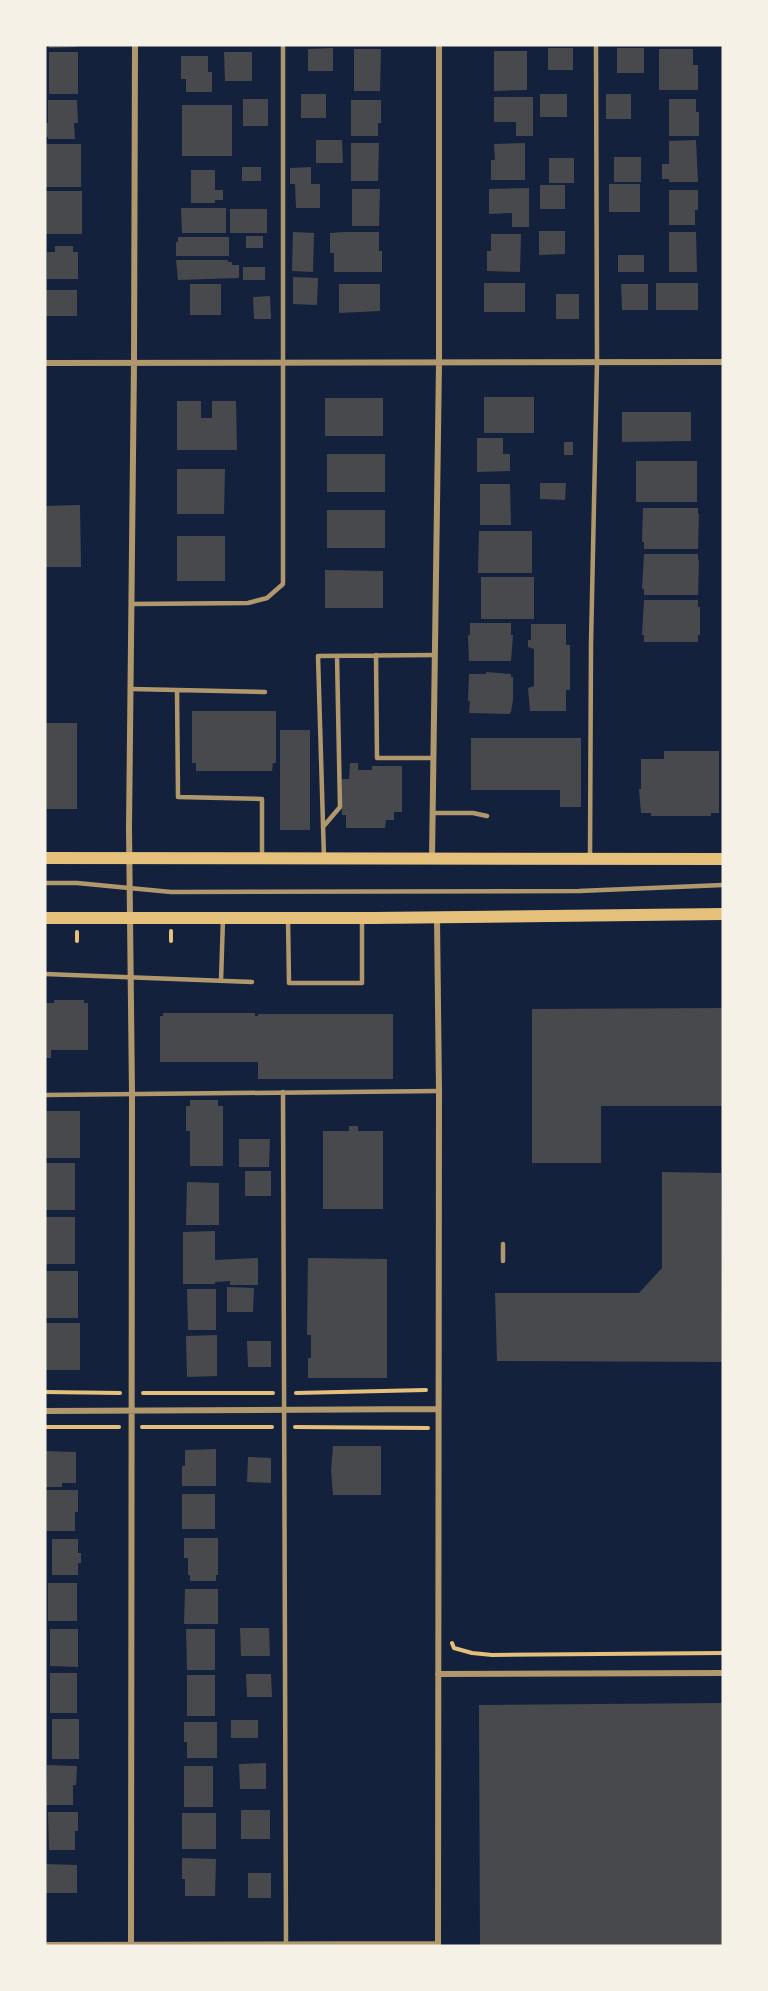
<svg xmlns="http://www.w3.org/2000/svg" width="768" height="1991" viewBox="0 0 768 1991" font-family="Manrope,sans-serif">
  <rect width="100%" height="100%" fill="#14213d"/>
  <!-- building -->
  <path fill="#48494c" d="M49 45H77V47L49 48Z
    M333 48V71H308V49Z
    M548 48H573V70H548Z
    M617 48H644V73H617Z
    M354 49H381L380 91H354Z
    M659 49H693V65H698V90H659Z
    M494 51H527V90L494 91Z
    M49 52H78V94H49Z
    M224 52H252V81H225Z
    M181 56H208V72H212V92H186V79H181Z
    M301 94H326V118H301Z
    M540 94H567V117H540Z
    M606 94H631V119H606Z
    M494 97H533V136H516V122H494Z
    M243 99H268V126H243Z
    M669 99H696V112H699V136H669Z
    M48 100H77L78 123H74L75 139H48V137H45V123H48Z
    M351 100H381V123H378V136H351Z
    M182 105H232V156H182Z
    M316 140H342L343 163H316Z
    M696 140 698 182H669V179H662V164H669V141Z
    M351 143H379L378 181H351Z
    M525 143V180H491V160H495L494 144Z
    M45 144H81V187H45Z
    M614 157H641V182H614Z
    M549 158H574V183H549Z
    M242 167H261V181H242Z
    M311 167V184H320V208H296L295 184H290V168Z
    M191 170H215V190H223V200H215V203H191Z
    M609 184H640V212H609Z
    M540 185H565V209H540Z
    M529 188V227H512V213L489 214V189Z
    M352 189H380L379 226H352Z
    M669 190H698V210H695V225H669Z
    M45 191H82V234H45Z
    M181 208H226V233H182Z
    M230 209H267V233H230Z
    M539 231H565V254L539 255Z
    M293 232 314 233 313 272 292 271Z
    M345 232H379V251H382V272H334V253H330V233Z
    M669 232H696L697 272H669Z
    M491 234H521L520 272 487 271V251H491Z
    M246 236H263V248H246Z
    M178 237H229V256H176V242H178Z
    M55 246H73V252H78V279H47V252H55Z
    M618 255H644V272H618Z
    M176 260H228V262H232V265H239V278L178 280Z
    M243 267H265V280H243Z
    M293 277 318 278 317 305 293 304Z
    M484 283H525V312H484Z
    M656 283H698V310H656Z
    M190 284H221V315H190Z
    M339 284H380V311L339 313Z
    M621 284H648V310H622Z
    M45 290H77V316H45Z
    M556 294H579V319H556Z
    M270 296 271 319H254L253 297Z
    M484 397H534V433H484Z
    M325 398H383V436H325Z
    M177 401H201V418H212V401H236L237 450H177Z
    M622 412H691V441L622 442Z
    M477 438H503V454H510V471L477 472Z
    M564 442H573V455H564Z
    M327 454H385V492H327Z
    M636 461H697V502H636Z
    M177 469H225L224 514H177Z
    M540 483H566L565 500 540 499Z
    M480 484H510L511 525H480Z
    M80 505 81 567H45V506Z
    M643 508H698V514H699L698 549H644V542H642Z
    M327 510H385V548H327Z
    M479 531H532V573H478Z
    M177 536H225V581H177Z
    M644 554H698V560H699L698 595H644V589H642Z
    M325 570 383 571V608H325Z
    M481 577H534V619H481Z
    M644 600H698V607H700V635H698V642H644V635H642Z
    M470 623H511V635H513L511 661H469L468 635H470Z
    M531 624H566V645H570V690H566V711H530L528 688 534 686V649L528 647V640H531Z
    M486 672 511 674V677H513V700L511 712 509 714 469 713 470 701H468L469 674H486Z
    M192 711H276V763H273L272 771H196V763H192Z
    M45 723H77V809H45Z
    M280 730H310V830H280Z
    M471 738H581V807H560V790H471Z
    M664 751H719V813H711V816H651V813H641L639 789H641V759H664Z
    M350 763H358V770H372V766H402V812H394V820H386L385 828H346V815H342V779H349Z
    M54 1000H84V1003H88V1050H51V1058H45V1003H54Z
    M723 1008V1106H601V1163H532V1009Z
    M163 1013H255V1016H258V1014H393V1079H258V1062H160V1016H163Z
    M190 1100H218V1106H223V1166H190V1131H186V1106H190Z
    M45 1111H80V1158H45Z
    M349 1126H358V1131H383V1209H323V1131H349Z
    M239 1139H270L269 1167H239Z
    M45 1163H75V1210H45Z
    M245 1171H271V1196H245Z
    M662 1172 721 1173 722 1362 497 1361 495 1293H639L662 1268Z
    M187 1182 219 1183V1225H186Z
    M45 1217H75V1264H45Z
    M215 1231V1260L258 1258V1285H230V1281L215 1282V1284H183V1232Z
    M308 1258 387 1259V1378H308V1358H311V1335H307Z
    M45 1271H78V1318H45Z
    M227 1287 254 1288 253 1312H227Z
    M187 1289H216V1330H188Z
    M45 1323H80V1370H45Z
    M217 1335V1376L187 1377 186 1336Z
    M247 1341H271V1367H248Z
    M333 1446H381V1495H333L331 1470Z
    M216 1449V1486H182V1466H185V1450Z
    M45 1451 76 1452V1483H62V1487H45Z
    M248 1457 271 1458V1483L247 1482Z
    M45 1490H78V1512H75V1531H45Z
    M182 1494H215V1529H182Z
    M184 1538H218V1575H216V1581H190V1575H188V1558H184Z
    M52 1539H78V1553H81V1563H78V1575H52Z
    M48 1583H77V1621H48Z
    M185 1589H218V1624H184Z
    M240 1628H269L270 1656H241Z
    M50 1629H78V1667L50 1666Z
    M186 1629H215V1670H187Z
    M50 1673H77V1713H50Z
    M246 1674H271L272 1697H247Z
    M187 1675H215V1716H187Z
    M723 1703V1946H480L479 1705Z
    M52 1719H79V1759H52Z
    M231 1720H258V1738H231Z
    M184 1722H217V1758H187V1742H184Z
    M266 1763V1789H240L239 1764Z
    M47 1765 77 1766 76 1785H73V1805H46Z
    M184 1766H213V1807H184Z
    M241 1810H270V1839H241Z
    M48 1812H78V1831H75V1850H49Z
    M182 1813H216V1849H182Z
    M182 1858 216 1859 215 1896H185V1879H182Z
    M45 1864 77 1865V1893H45Z
    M248 1873H271V1898H248Z"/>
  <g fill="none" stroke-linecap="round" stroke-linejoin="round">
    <!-- path -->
    <path stroke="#e5c07b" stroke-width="4" d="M171 931V941
      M77 932V941
      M45 1392 120 1393
      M143 1393H273
      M296 1393 426 1390
      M45 1427H119
      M142 1427H272
      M295 1427 428 1428
      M452 1643 454 1648 472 1653 492 1655 723 1653"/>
    <!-- service -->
    <path stroke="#b1986c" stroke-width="4.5" d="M132 604 248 603 267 598 283 584V45
      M376 655 377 758H432
      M131 689 177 690 178 797 262 799V857
      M177 690 265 692
      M432 813H473L487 816
      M323 827 340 807 337 656
      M590 857 591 644 597 363 596 45
      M324 858 318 656 434 655
      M45 883H77L171 892 579 891 723 885
      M288 918 289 983H362V920
      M45 974 252 982
      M221 981 223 918
      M283 1092 286 1946
      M45 1095 439 1091
      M503 1261V1244"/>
    <!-- minor -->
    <path stroke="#b1986c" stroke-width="6" d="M45 363 723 362
      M432 858 439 363V45
      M437 918 439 1091 438 1946
      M45 1411 438 1409
      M438 1674 723 1673
      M45 1945 438 1944
      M131 1946 132 1094 129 828 134 363 135 45"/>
    <!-- secondary -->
    <path stroke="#e5c07b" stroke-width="12" d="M45 858 723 859
      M45 918H374L723 914"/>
  </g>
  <!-- border -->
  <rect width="768" height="1991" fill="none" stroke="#f6f1e7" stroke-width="93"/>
</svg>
